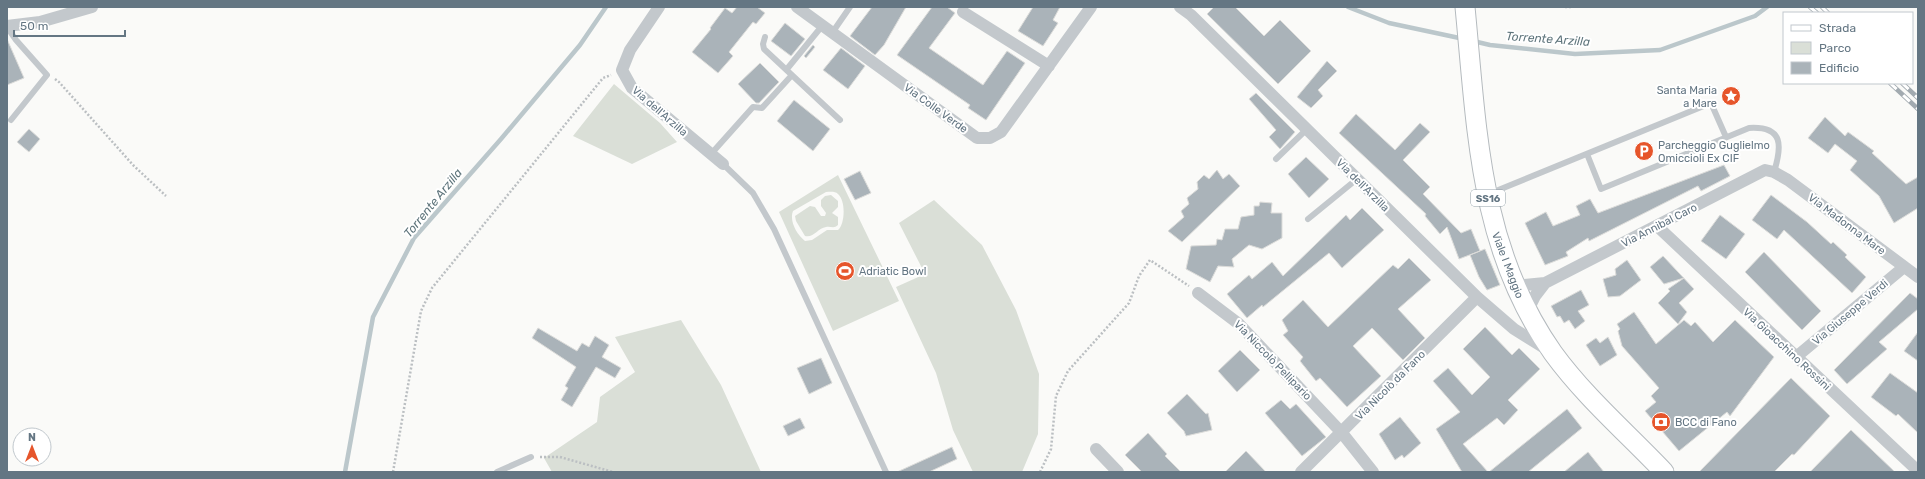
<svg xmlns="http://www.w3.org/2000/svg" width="1925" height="479" viewBox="0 0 1925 479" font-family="Rubik,sans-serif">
  <rect width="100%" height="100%" fill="#fafaf8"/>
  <!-- green -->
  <path fill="#dadfd7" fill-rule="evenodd" d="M614 84 660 123 677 142 632 164 573 136Z
    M838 175 899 301 833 331 779 212ZM826 192C830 192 835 191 838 194 846 201 845 224 838 230H827L812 240 805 241C797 235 789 221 793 211Z
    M831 195 838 201V207L832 213 838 217V225C834 229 831 226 826 227 818 228 814 238 805 236L796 221 795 216 810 206 815 207 821 216H825L826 213 821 206V200L825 196Z
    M934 200 982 245 1016 310 1039 374 1038 434 1022 472H973L953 430 936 373 896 287 925 274 899 223Z
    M681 320 721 385 761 472H552L544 458 597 422 600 397 635 372 615 337Z"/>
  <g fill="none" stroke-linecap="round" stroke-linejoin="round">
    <!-- stream -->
    <path stroke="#bbc7cb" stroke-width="4.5" d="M1348 7 1389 23 1464 39
      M1473 41 1490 45 1575 54 1660 50 1755 16 1767 7
      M345 472 373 317 414 238 501 139 580 45 606 7"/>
  </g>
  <!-- building -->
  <path fill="#aab3b9" stroke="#dcdcda" d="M737 7H757L765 13 756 24 753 22 729 52 733 56 718 73 692 52 711 29 710 28 725 8 732 13Z
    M872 7H906L884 45 875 55 850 36Z
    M932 7H947L955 13 929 48 983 85 1007 51 1025 63 986 120 968 108 970 105 897 55Z
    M1033 7H1060L1053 20 1058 23 1043 46 1018 31Z
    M1214 7H1235L1264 36 1280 20 1311 51 1278 84 1207 14Z
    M785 23 805 39 791 56 771 41Z
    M7 39 24 78 7 85Z
    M813 45 815 47 806 58 804 56Z
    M841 48 865 66 848 89 823 70Z
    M1327 61 1337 71 1318 90 1323 96 1311 108 1297 97Z
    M760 63 779 82 759 103H756L738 84Z
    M1256 93 1295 132 1280 149 1269 137 1276 130 1249 99Z
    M794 100 830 129 813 151 777 121Z
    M1356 114 1395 150 1420 123 1430 132 1403 160 1430 187 1423 194 1461 233 1471 229 1480 251 1459 259 1447 227 1440 234 1425 216 1426 214 1339 133Z
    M1825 117 1845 136 1848 132 1874 151 1872 153 1906 184 1918 177V208L1894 223 1879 196 1850 170 1857 161 1835 144 1828 153 1808 138Z
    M29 129 40 139 29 152 17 142Z
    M1306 157 1329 179 1309 198 1288 174Z
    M1724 165 1730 176 1701 191 1698 186 1589 241 1588 238 1566 252 1568 256 1545 265 1525 223 1546 212 1553 226 1580 215 1576 206 1590 199 1598 213Z
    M1217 170 1223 179 1229 174 1240 186 1182 242 1168 231 1184 217 1181 211 1189 204 1187 198 1198 189 1197 182 1204 175 1209 179Z
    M860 171 871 193 855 200 844 179Z
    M1771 195 1807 222 1831 244 1833 242 1847 255 1845 257 1866 277 1852 293 1784 230 1777 239 1752 220Z
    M1260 202 1272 203 1271 213H1282V238L1262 249 1249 245 1232 259 1234 267 1218 266 1210 282 1186 269 1191 246 1216 245 1217 239 1222 240 1225 229H1238L1241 217 1254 215V206H1259Z
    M1362 208 1384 230 1342 268 1329 253 1263 307 1262 305 1247 318 1227 294 1249 275 1252 279 1272 262 1283 276 1346 215 1350 220Z
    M1720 215 1745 234 1726 259 1701 241Z
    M1485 249 1500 285 1487 290 1479 277 1470 255Z
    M1764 252 1821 311 1802 330 1745 272Z
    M1663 256 1694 289 1679 303 1687 312 1678 324 1658 303 1670 291 1668 289 1684 278 1664 284 1650 267Z
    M1409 258 1431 280 1398 309 1425 338 1403 360 1372 328 1353 346 1381 376 1347 407 1320 378 1316 381 1300 361 1303 357 1283 335 1288 331 1282 320 1303 300 1328 327 1393 265 1398 269Z
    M1627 260 1641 280 1620 296 1608 297 1603 279 1616 275 1615 269Z
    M1581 290 1589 305 1578 311 1585 321 1575 329 1569 320 1564 323 1560 316 1557 317 1551 306Z
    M1910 293 1918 299V309L1879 342 1887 349 1847 384 1834 370Z
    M1634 312 1656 344 1684 320 1691 326 1695 322 1713 342 1735 320 1774 357 1730 416 1727 412 1679 451 1645 411 1656 402 1651 396 1659 388 1622 346 1618 331 1620 329 1617 324Z
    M1485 327 1512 355 1519 348 1540 369 1508 400 1518 410 1504 425 1497 418 1463 444 1488 472H1462L1436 429 1460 412 1433 381 1448 368 1472 395 1490 377 1463 349Z
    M538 328 577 351 582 343 589 347 595 336 609 345 602 357 621 368 615 378 596 367 572 407 561 400 568 388 565 386 576 367 532 338Z
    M1918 332V361L1904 351Z
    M1608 337 1617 355 1600 366 1586 345 1596 338 1600 343Z
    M1240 350 1260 370 1237 392 1218 371Z
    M821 358 832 383 809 394 797 368Z
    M1890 373 1918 393V433L1898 414 1896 416 1871 397Z
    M1791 378 1830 416 1794 455 1792 454 1774 472H1699Z
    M1187 394 1206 414 1208 413 1212 430 1186 436 1184 431 1167 413Z
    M1281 400 1290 409 1296 404 1326 437 1302 456 1265 413Z
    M1567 409 1582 428 1528 472H1489Z
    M1400 417 1421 443 1404 458 1402 455 1395 460 1379 434Z
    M800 418 805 428 788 436 783 426Z
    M1851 430 1895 472H1810Z
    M1148 433 1167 454 1165 456 1181 472H1142L1125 455Z
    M952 447 957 459 929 472H897Z
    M1246 451 1266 472H1225Z
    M1588 452 1604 472H1564Z"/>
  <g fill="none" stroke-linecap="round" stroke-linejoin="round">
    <!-- primary casing -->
    <g stroke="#b4babe" stroke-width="21">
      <path id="primary" d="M1465 7C1477 130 1479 248 1553 353 1585 397 1627 433 1664 472"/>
    </g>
    <!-- path -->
    <path stroke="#bbbfc2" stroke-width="2.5" stroke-dasharray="2 2" stroke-linecap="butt" d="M1565 7H1571
      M55 79 59 82 133 165 166 196
      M540 457H560L613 472
      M393 472 421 311 432 288 603 78 611 75
      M1040 472 1051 449 1056 396 1068 371 1129 303 1139 276 1150 260 1189 286"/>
    <!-- lane -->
    <path stroke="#c3c8cc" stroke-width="6" d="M7 27 16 40 47 75 11 120
      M832 33 850 7
      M765 37 763 44 764 49 840 120
      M787 69 822 26
      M711 154 753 107 762 108 792 75
      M1587 154 1601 189 1749 128C1784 126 1782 146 1774 172
      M1276 159 1307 129
      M723 164 753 193 774 229 886 472
      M1491 193 1711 103 1726 137
      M1308 219 1357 179
      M497 472 531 457"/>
    <!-- street -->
    <path stroke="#c3c8cc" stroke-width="12" d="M659 7 630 50 622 70 632 88 723 164
      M797 7 977 138H990L1001 132 1091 7
      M1180 7 1191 15 1477 297 1514 329 1551 352
      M963 12 1049 66
      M7 26 40 22 92 7
      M1657 226 1918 471
      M1514 286 1545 283 1765 170 1774 172 1788 180 1918 277
      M1198 293 1239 324 1342 433 1373 472
      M1527 312 1535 296 1545 283
      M1796 357 1904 267
      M1096 449 1118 472
      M1301 472 1477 297"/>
    <!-- primary -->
    <use href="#primary" stroke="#fff" stroke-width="19"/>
    <!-- rail casing -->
    <g stroke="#a2aab0" stroke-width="4.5">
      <path id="rail" d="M1810 7 1817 13
        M1822 7 1828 13
        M1890 83 1918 109
        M1902 83 1918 98"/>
    </g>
    <!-- rail -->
    <use href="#rail" stroke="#fff" stroke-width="3" stroke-dasharray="9" stroke-linecap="butt"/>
  </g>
  <!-- icons -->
  <defs>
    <g id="sight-disc" transform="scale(1)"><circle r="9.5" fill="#e6552b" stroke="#fff"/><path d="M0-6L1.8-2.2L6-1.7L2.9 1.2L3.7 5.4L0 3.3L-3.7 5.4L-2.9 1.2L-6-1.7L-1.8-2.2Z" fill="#fff"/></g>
    <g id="parking-disc" transform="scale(1)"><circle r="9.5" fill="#e6552b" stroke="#fff"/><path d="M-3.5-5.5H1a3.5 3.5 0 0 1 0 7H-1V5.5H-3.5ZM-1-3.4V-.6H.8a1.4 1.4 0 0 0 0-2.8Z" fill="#fff"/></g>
    <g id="stadium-disc" transform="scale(1)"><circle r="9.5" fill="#e6552b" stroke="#fff"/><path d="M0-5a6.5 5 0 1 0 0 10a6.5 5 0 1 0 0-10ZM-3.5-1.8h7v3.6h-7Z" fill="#fff"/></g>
    <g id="bank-disc" transform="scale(1)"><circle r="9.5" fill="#e6552b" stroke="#fff"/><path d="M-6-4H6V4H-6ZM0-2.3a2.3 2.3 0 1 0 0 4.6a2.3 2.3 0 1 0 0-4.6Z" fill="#fff"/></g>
  </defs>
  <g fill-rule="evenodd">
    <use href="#sight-disc" x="1731" y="96"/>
    <use href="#parking-disc" x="1644" y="151"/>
    <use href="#stadium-disc" x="845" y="271"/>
    <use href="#bank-disc" x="1661" y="422"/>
  </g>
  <g text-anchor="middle" stroke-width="4" stroke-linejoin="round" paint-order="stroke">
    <!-- shield labels -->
    <rect fill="#fff" stroke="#929fa8" stroke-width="1" x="1471" y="190" width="34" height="16" rx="3"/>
    <g font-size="10" font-weight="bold" fill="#647683">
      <text x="1488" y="202">SS16</text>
    </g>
    <!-- poi labels -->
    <g font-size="11" fill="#647683" stroke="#fff" text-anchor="start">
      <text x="1717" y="94" text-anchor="end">Santa Maria<tspan x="1717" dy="13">a Mare</tspan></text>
      <text x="1658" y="149">Parcheggio Guglielmo<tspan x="1658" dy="13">Omiccioli Ex CIF</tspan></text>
      <text x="859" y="275">Adriatic Bowl</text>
      <text x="1675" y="426">BCC di Fano</text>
    </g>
    <!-- street labels -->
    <g font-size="11" fill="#647683" stroke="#fff">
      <text transform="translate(936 108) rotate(36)" y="4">Via Colle Verde</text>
      <text transform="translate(660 111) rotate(41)" y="4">Via dell'Arzilla</text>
      <text transform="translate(1363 185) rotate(45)" y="4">Via dell'Arzilla</text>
      <text transform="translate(1847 224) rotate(37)" y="4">Via Madonna Mare</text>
      <text transform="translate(1659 225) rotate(-27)" y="4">Via Annibal Caro</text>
      <text transform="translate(1508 265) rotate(69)" y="4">Viale I Maggio</text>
      <text transform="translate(1850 312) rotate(-40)" y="4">Via Giuseppe Verdi</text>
      <text transform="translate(1787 349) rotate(43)" y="4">Via Gioacchino Rossini</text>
      <text transform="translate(1273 360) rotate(46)" y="4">Via Niccolò Pellipario</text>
      <text transform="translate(1390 385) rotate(-45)" y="4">Via Nicolò da Fano</text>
    </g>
    <!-- water labels -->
    <g font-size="12" font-style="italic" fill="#5f757c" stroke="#fff">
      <text transform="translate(1548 39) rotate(4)" y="4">Torrente Arzilla</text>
      <text transform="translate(433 203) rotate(-51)" y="4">Torrente Arzilla</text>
    </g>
  </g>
  <!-- border -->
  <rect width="1925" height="479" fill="none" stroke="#647683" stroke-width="16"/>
  <!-- legend -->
  <rect x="1783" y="12" width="130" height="72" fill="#ffffff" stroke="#c1c8cd"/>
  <rect x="1791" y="25" width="20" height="6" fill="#ffffff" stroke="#c1c8cd"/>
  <text x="1819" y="32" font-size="12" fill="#647683">Strada</text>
  <rect x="1791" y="42" width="20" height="12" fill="#dadfd7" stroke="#c1c8cd"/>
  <text x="1819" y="52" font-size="12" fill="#647683">Parco</text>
  <rect x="1791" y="62" width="20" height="12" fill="#aab3b9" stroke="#c1c8cd"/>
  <text x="1819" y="72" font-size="12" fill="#647683">Edificio</text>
  <!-- north arrow -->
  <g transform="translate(32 447)"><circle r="19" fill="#ffffff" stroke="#c1c8cd"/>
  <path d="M0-3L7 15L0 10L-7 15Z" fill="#e6552b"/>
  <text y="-6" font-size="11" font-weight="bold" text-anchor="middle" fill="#647683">N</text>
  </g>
  <!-- scale -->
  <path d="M14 30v6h111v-6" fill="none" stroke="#647683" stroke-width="2"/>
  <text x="20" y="30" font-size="12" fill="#647683" stroke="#ffffff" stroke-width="3" paint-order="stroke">50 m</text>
</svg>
